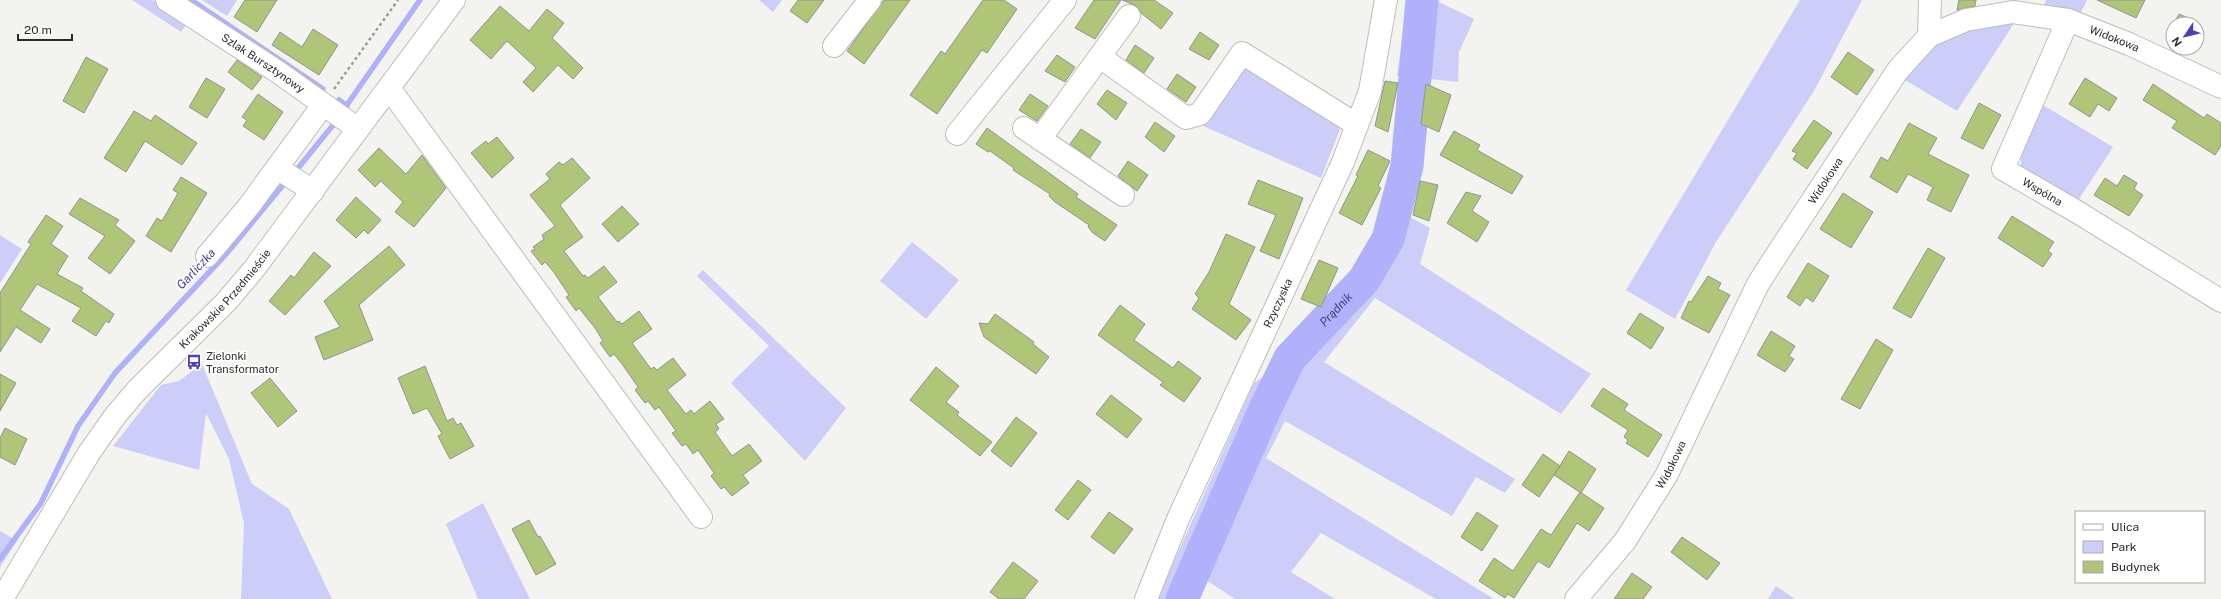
<svg xmlns="http://www.w3.org/2000/svg" width="2221" height="599" viewBox="0 0 2221 599" font-family="'Public Sans',sans-serif">
  <rect width="100%" height="100%" fill="#f3f4ef"/>
  <!-- green -->
  <path fill="#cccdf9" d="M132 0H153L188 22 181 32Z
    M202 0H237L227 16Z
    M759 0H782L773 12Z
    M1407 0H1435L1474 19 1459 52 1458 82 1422 78 1413 141 1397 132 1403 77 1397 76Z
    M1800 0H1862L1814 91 1716 242 1675 319 1626 290Z
    M2046 0H2087L2080 14 2043 7Z
    M2014 20 2013 25 1957 111 1900 77 1937 44 1957 33Z
    M1244 62 1342 124 1321 178 1201 125Z
    M2038 102 2113 147 2075 205 2021 168V149Z
    M1401 158 1416 167 1408 189 1403 213 1430 228 1420 264 1591 374 1561 414 1375 298 1324 362 1515 479 1505 493 1476 477 1452 516 1285 421 1266 458 1494 599H1436L1321 533 1291 572 1335 599H1235L1206 580 1197 599H1157L1254 383 1272 371 1347 290 1373 257 1393 208 1385 199Z
    M0 235 22 249 0 283Z
    M912 242 959 280 926 319 880 281Z
    M703 270 846 408 805 461 731 383 769 346 697 276Z
    M202 364 252 484 289 509 332 599H241L244 523 229 459 206 413 199 470 113 446 161 385 179 381Z
    M483 503 530 599H478L446 524Z
    M0 531 17 541 0 567Z
    M1776 586 1795 599H1768Z"/>
  <g fill="none" stroke-linecap="round" stroke-linejoin="round">
    <!-- stream -->
    <path stroke="#b1b0fa" stroke-width="5.5" d="M191 0 323 89
      M339 100 347 106
      M342 112 420 0
      M294 173 338 119
      M0 559 41 503 78 426 115 373 227 253 288 179"/>
    <!-- river -->
    <path stroke="#b1b0fa" stroke-width="33" id="s1" d="M1182 599 1265 409 1290 358 1364 280 1388 239 1407 166 1422 0"/>
  </g>
  <!-- building -->
  <path fill="#afc679" stroke="#92948f" d="M245 0H277L257 32 234 17Z
    M798 0H824L807 23 790 11Z
    M884 0H910L864 64 847 51Z
    M983 0H1004L1017 9 987 53 982 50 937 114 910 95 941 51 945 54Z
    M1094 0H1121L1095 39 1075 28Z
    M1122 0H1154L1173 13 1161 29 1141 13 1137 6Z
    M1959 0H1976L1975 6 1957 10Z
    M2097 0H2145L2136 18Z
    M500 6 529 31 547 9 564 23 552 38 583 68 573 79 558 65 533 92 523 82 536 68 507 41 491 59 470 40Z
    M2179 14 2199 23 2197 27V24H2174Z
    M313 29 338 45 319 75 272 45 280 32 302 47Z
    M1200 32 1219 45 1209 60 1189 49Z
    M1135 45 1154 58 1144 73 1126 60Z
    M1848 52 1874 70 1857 95 1831 77Z
    M1057 55 1075 67 1065 82 1045 71Z
    M86 57 108 69 84 113 63 101Z
    M237 60 262 77 252 90 228 72Z
    M1177 74 1196 87 1186 102 1167 89Z
    M206 78 225 89 207 118 189 107Z
    M2085 78 2117 98 2109 111 2098 104 2090 117 2069 104Z
    M1385 81 1398 83 1388 132 1375 126Z
    M1426 84 1451 95 1439 132 1421 124Z
    M2153 84 2204 118 2207 114 2221 123V146L2215 155 2172 128 2177 121 2143 100Z
    M1107 90 1127 103 1116 120 1097 104Z
    M258 94 283 112 264 140 243 126 247 120 242 117Z
    M1030 94 1048 106 1037 121 1019 110Z
    M1979 103 2001 115 1983 149 1961 138Z
    M134 111 151 121 155 115 197 143 182 165 145 141 126 172 104 158Z
    M1814 120 1832 133 1807 169 1793 159 1797 153 1792 151Z
    M1155 122 1175 136 1164 152 1145 137Z
    M1909 123 1937 138 1928 154 1969 175 1951 212 1927 200 1933 187 1908 174 1897 193 1870 177 1881 157 1888 161Z
    M987 128 1078 194 1076 197 1117 225 1105 241 1093 233 1088 227 1089 225 1055 202 1049 196 1050 194 1013 170 1014 168 990 151 988 152 976 144Z
    M1081 129 1101 142 1090 158 1070 144Z
    M1454 131 1480 145 1477 150 1523 176 1512 194 1440 155Z
    M497 137 514 158 492 178 471 153 486 141 488 144Z
    M379 148 406 174 422 155 446 188 414 227 395 212 403 202 381 181 375 187 358 170Z
    M1368 150 1390 161 1378 186 1381 188 1362 225 1339 213 1358 176 1356 175Z
    M572 158 590 178 560 205 583 237 564 251 583 276 585 275 588 278 604 266 617 282 598 297 617 322 619 321 622 324 639 311 652 329 632 343 651 369 654 367 657 370 673 358 686 375 667 390 686 414 691 410 694 414 710 401 724 419 716 424 719 429 715 432 732 456 749 444 762 461 743 475 749 483 732 496 724 487 721 489 711 476 714 473 698 450 693 454 686 444 682 446 672 433 676 431 659 407 655 410 648 401 645 403 635 390 638 387 622 364 614 354 610 357 600 343 603 341 595 328 579 308 576 311 566 297 569 295 553 271 545 262 542 265 531 251 535 249 533 247 544 239 542 235 555 226 530 195 550 179 546 174 559 162 563 165Z
    M1128 161 1148 175 1137 191 1118 176Z
    M2124 175 2137 183 2134 189 2143 195 2129 216 2094 195 2105 178 2117 186Z
    M181 177 207 193 171 252 146 236 157 218 162 221 178 193 173 190Z
    M1258 180 1303 198 1279 259 1260 251 1276 215 1248 204Z
    M1420 181 1438 185 1429 221 1413 215Z
    M1466 192 1481 196 1472 211 1489 222 1477 242 1447 223Z
    M1843 193 1873 212 1851 248 1820 229Z
    M356 197 381 220 368 234 364 230 356 238 336 220Z
    M80 198 119 220 115 225 135 241 110 274 88 258 105 236 69 214Z
    M622 206 639 224 618 242 602 224Z
    M46 215 63 226 51 244 68 256 57 274 83 288 81 291 114 314 109 323 106 321 96 336 72 321 81 308 37 284 20 310 50 329 41 343 16 327 0 352V293L31 244 28 242Z
    M2012 216 2054 242 2048 251 2052 254 2043 267 1998 238Z
    M1226 234 1255 247 1229 304 1251 320 1236 340 1192 309 1199 298 1195 294 1209 272Z
    M389 246 405 265 359 305 373 340 324 360 315 337 340 327 324 301Z
    M1928 248 1945 258 1911 318 1893 308Z
    M314 252 331 266 285 315 269 301 291 275 294 278Z
    M1319 260 1338 268 1321 307 1301 299Z
    M1808 263 1829 276 1813 302 1806 297 1800 306 1787 297Z
    M1708 276 1721 283 1718 289 1730 295 1709 333 1681 318 1689 301 1691 302Z
    M1120 305 1145 324 1134 340 1173 368 1178 361 1201 378 1184 402 1160 385 1163 382 1098 335Z
    M1640 313 1664 328 1651 349 1627 333Z
    M995 314 1034 342 1033 344 1049 357 1036 374 984 337 979 323 988 324Z
    M1771 331 1795 346 1789 356 1794 359 1785 372 1757 355Z
    M1876 339 1893 350 1860 409 1841 399Z
    M425 366 447 421 453 418 457 425 461 423 474 446 450 459 438 436 442 434 427 408 413 414 398 378Z
    M936 367 959 386 946 402 959 412 957 415 992 442 980 456 910 400Z
    M0 374 16 383 0 411Z
    M270 378 297 411 278 427 251 393Z
    M1603 388 1628 404 1624 410 1662 435 1648 457 1626 443 1628 440 1624 437 1628 430 1591 406Z
    M1111 395 1142 419 1127 438 1096 414Z
    M1016 417 1037 433 1011 467 991 451Z
    M5 428 27 439 15 465 0 457V438Z
    M1569 451 1596 469 1581 493 1554 475Z
    M1543 454 1560 466 1539 497 1522 485Z
    M1078 480 1091 490 1068 520 1055 510Z
    M1580 492 1604 508 1589 531 1577 523 1549 568 1538 561 1514 598 1508 594 1505 598 1479 581 1494 558 1513 571 1541 529 1551 535Z
    M1109 512 1133 529 1114 554 1091 537Z
    M1477 512 1498 526 1482 551 1461 537Z
    M529 520 538 537 540 536 556 564 536 575 512 529Z
    M1682 537 1720 563 1707 580 1671 552Z
    M1013 562 1038 581 1024 599H999L990 592Z
    M1632 573 1652 587 1643 599H1614Z"/>
  <g fill="none" stroke-linecap="round" stroke-linejoin="round">
    <!-- minor casing -->
    <g stroke="#bcbeb9" stroke-width="24">
      <g id="minor">
        <path id="s2" d="M167 0 278 72 358 129"/>
        <path id="s3" d="M2068 20 2003 169 2079 213 2221 301"/>
        <path d="M1929 36 1930 0"/>
        <path d="M834 46 870 0"/>
        <path d="M1100 57 1186 118 1200 114 1242 53 1357 125"/>
        <path d="M389 88 701 517"/>
        <path d="M1024 128 1123 195"/>
        <path d="M957 134 1065 0"/>
        <path d="M1040 139 1129 16"/>
        <path d="M277 168 313 191"/>
        <path d="M207 256 249 206 323 105"/>
        <path id="s4" d="M1146 599 1178 519 1343 162 1370 91 1386 0"/>
        <path id="s5" d="M1576 599 1625 541 1666 476 1758 284 1772 262 1898 70 1929 36 1966 20 2013 12 2068 20 2129 44 2221 87"/>
      </g>
    </g>
    <!-- major casing -->
    <g stroke="#bcbeb9" stroke-width="24">
      <g id="major">
        <path id="s6" d="M2 599 89 453 115 416 137 390 226 302 254 269 454 0"/>
      </g>
    </g>
    <!-- path -->
    <path stroke="#9b9c98" stroke-width="2.5" stroke-dasharray="3 3" stroke-linecap="butt" d="M334 89 398 0"/>
    <!-- minor -->
    <use href="#minor" stroke="#fff" stroke-width="22"/>
    <!-- major -->
    <use href="#major" stroke="#fff" stroke-width="22"/>
  </g>
  <!-- icons -->
  <defs>
    <g id="bus-bare" transform="scale(1.2)"><path d="M-5-6H5V4H4V6H2V4H-2V6H-4V4H-5ZM-3.5-4V0h7V-4ZM-3.5 1.2v1.5H-2V1.2ZM2 1.2v1.5H3.5V1.2Z" fill="#513db4" stroke="#fff" stroke-width="2.5" paint-order="stroke"/></g>
  </defs>
  <g fill-rule="evenodd">
    <use href="#bus-bare" x="194" y="362"/>
  </g>
  <g text-anchor="middle" stroke-width="3.5" stroke-linejoin="round" paint-order="stroke">
    <!-- street labels -->
    <g font-size="11" fill="#292a28" stroke="#fff">
      <text dy="4" stroke="none"><textPath href="#s5" startOffset="861">Widokowa</textPath></text>
      <text dy="4" stroke="none"><textPath href="#s2" startOffset="115">Szlak Bursztynowy</textPath></text>
      <text dy="4" stroke="none"><textPath href="#s5" startOffset="489">Widokowa</textPath></text>
      <text dy="4" stroke="none"><textPath href="#s3" startOffset="208">Wspólna</textPath></text>
      <text dy="4" stroke="none"><textPath href="#s6" startOffset="376">Krakowskie Przedmieście</textPath></text>
      <text dy="4" stroke="none"><textPath href="#s4" startOffset="324">Rzyczyska</textPath></text>
      <text dy="4" stroke="none"><textPath href="#s5" startOffset="165">Widokowa</textPath></text>
    </g>
    <!-- poi labels -->
    <g font-size="11" fill="#292a28" stroke="#fff" text-anchor="start">
      <text x="206" y="360">Zielonki<tspan x="206" dy="13">Transformator</tspan></text>
    </g>
    <!-- water labels -->
    <g font-size="12" font-style="italic" fill="#463d91" stroke="#fff">
      <text transform="translate(196 269) rotate(-47)" y="4">Garliczka</text>
      <text dy="4" stroke="none"><textPath href="#s1" startOffset="331">Prądnik</textPath></text>
    </g>
  </g>
  <!-- legend -->
  <rect x="2075" y="511" width="130" height="72" fill="#ffffff" stroke="#a9aaa9"/>
  <rect x="2083" y="524" width="20" height="6" fill="#ffffff" stroke="#a9aaa9"/>
  <text x="2111" y="531" font-size="12" fill="#292a28">Ulica</text>
  <rect x="2083" y="541" width="20" height="12" fill="#cccdf9" stroke="#a9aaa9"/>
  <text x="2111" y="551" font-size="12" fill="#292a28">Park</text>
  <rect x="2083" y="561" width="20" height="12" fill="#afc679" stroke="#a9aaa9"/>
  <text x="2111" y="571" font-size="12" fill="#292a28">Budynek</text>
  <!-- north arrow -->
  <g transform="translate(2185 36) rotate(235)"><circle r="19" fill="#ffffff" stroke="#a9aaa9"/>
  <path d="M0-3L7 15L0 10L-7 15Z" fill="#513db4"/>
  <text y="-6" font-size="11" font-weight="bold" text-anchor="middle" fill="#292a28">N</text>
  </g>
  <!-- scale -->
  <path d="M18 34v6h54v-6" fill="none" stroke="#292a28" stroke-width="2"/>
  <text x="24" y="34" font-size="12" fill="#292a28" stroke="#ffffff" stroke-width="3" paint-order="stroke">20 m</text>
</svg>
